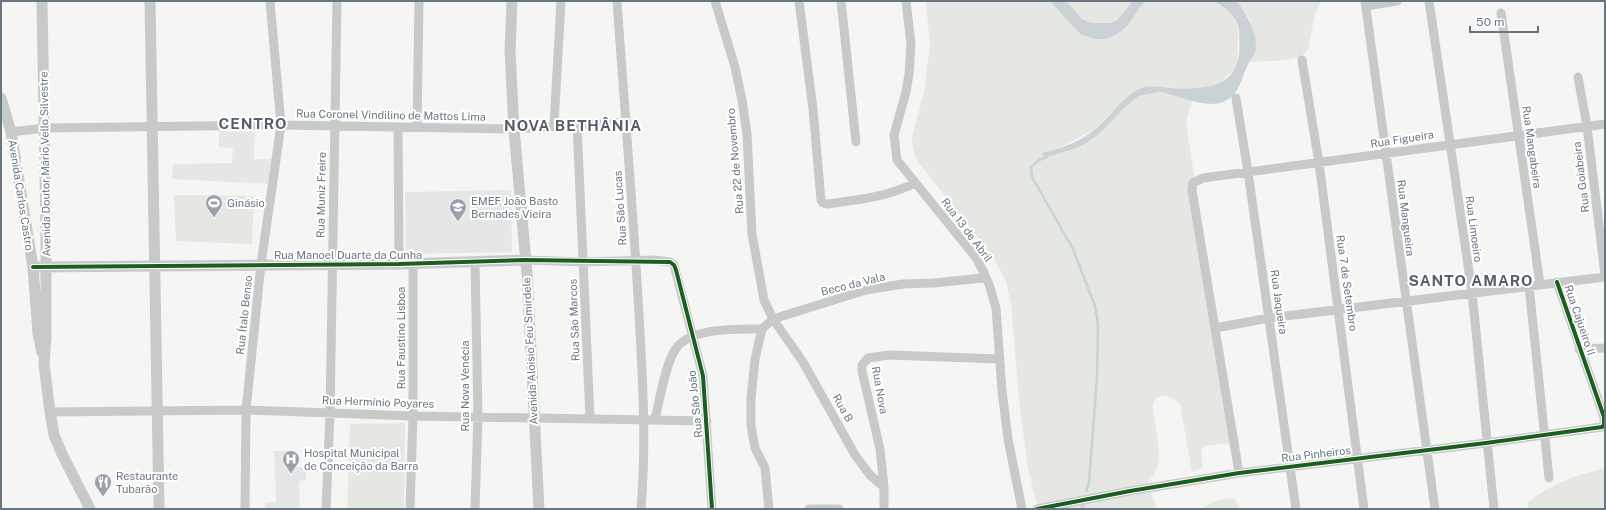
<svg xmlns="http://www.w3.org/2000/svg" width="1606" height="510" viewBox="0 0 1606 510" font-family="'Public Sans',sans-serif">
  <rect width="100%" height="100%" fill="#f5f5f4"/>
  <!-- built -->
  <path fill="#e5e7e7" d="M219 131 255 132 254 159H272V184L172 179 173 164 232 163 233 148 219 147Z
    M511 190 512 252 406 254 405 192Z
    M274 451H294L295 467H306V480L299 481 300 509H265V503L276 502Z"/>
  <!-- green -->
  <path fill="#e4e7e2" d="M926 1H1050C1071 23 1094 57 1125 28 1132 21 1138 9 1145 1H1214L1218 3 1232 14 1238 27V62L1234 71 1219 83 1201 89 1149 87 1128 97 1093 130 1058 149 1043 153 1045 158C1060 153 1081 148 1094 138 1109 126 1131 96 1147 90 1156 87 1182 96 1192 100L1186 121 1215 320 1239 442 1204 446 1201 451 1203 467 1192 472 1180 404C1172 396 1157 390 1153 405 1152 410 1154 416 1155 421 1157 440 1166 469 1147 482L1157 509H1038L1028 468 1020 409 1011 303 1006 281 993 257 916 159 913 148 912 137 924 92 930 46Z
    M1066 1H1135L1122 18 1111 23H1092L1082 19Z
    M1237 1H1321L1315 13 1308 50 1300 57 1287 60 1249 62 1256 50 1250 19Z
    M174 195 254 196 252 244 176 241Z
    M405 423 404 509H347L350 424Z
    M1605 468V509H1529L1528 502C1551 484 1577 475 1605 468Z
    M1229 498 1235 499 1240 509H1202L1213 502Z"/>
  <!-- water -->
  <path fill="#cbd2d5" d="M1050 1H1066L1082 19 1092 23H1111L1122 18 1135 1H1145C1138 9 1132 21 1125 28 1093 57 1071 23 1050 1Z
    M1214 1H1237C1247 15 1256 30 1256 48 1256 53 1252 57 1249 62 1240 80 1239 103 1212 104 1194 104 1171 93 1153 90 1133 92 1110 126 1094 138 1081 148 1060 153 1045 158L1042 153C1060 149 1080 142 1094 130 1110 117 1121 99 1139 89 1148 85 1159 87 1169 88 1192 89 1229 91 1237 63 1241 53 1239 41 1239 30 1238 18 1224 6 1214 1Z"/>
  <g fill="none" stroke-linecap="round" stroke-linejoin="round">
    <!-- stream -->
    <path stroke="#cbd2d5" stroke-width="2.5" d="M1066 17 1081 33 1090 36
      M1119 20 1135 1
      M1141 94 1161 90
      M1047 157 1039 160 1031 167 1032 177 1073 249 1095 306 1098 324 1097 377 1089 482 1086 491
      M1081 509 1084 504"/>
    <!-- minor -->
    <path stroke="#c8caca" stroke-width="9" d="M617 1C624 100 632 198 638 297 642 368 647 438 641 509
      M715 1 735 67 742 100 747 134 752 234 764 300 773 319 803 362 855 455 870 475 884 487V509
      M799 1 813 109 821 200 823 203 827 204C858 200 887 197 915 183
      M841 1 856 142
      M906 1 911 44 909 74 906 92 894 135 897 160 977 259 989 284 996 308 1002 391 1008 439 1022 509
      M1365 1 1435 509
      M1429 1 1472 292 1494 509
      M1366 6 1397 1
      M1501 13 1540 284
      M1302 60 1319 163 1364 509
      M1578 77 1587 126 1605 275
      M1236 98 1248 172 1296 509
      M577 124 590 418
      M554 125 561 1
      M398 127 399 264
      M417 127 419 1
      M11 132 45 128 281 125 514 129 627 122
      M525 260 584 262 654 260 670 262 674 265 703 376 712 509
      M1529 286 1549 478
      M1215 328 1269 318 1605 277
      M1579 349 1605 348
      M50 412 246 410 413 416 707 421
      M655 418C660 400 665 365 675 350 689 327 738 329 762 329
      M1239 473 1192 190 1193 183 1203 178 1605 124
      M884 487 880 449 862 371V365L868 358 889 355 999 359
      M245 509 246 410 261 264 281 125 270 1
      M326 509 330 413 337 1
      M410 509 413 416V264
      M475 509 478 416 475 262
      M769 509 765 468 755 448 751 426V399L755 359 762 329 773 319 866 290 903 284 934 283 982 278 984 272
      M809 509H839
      M1037 509 1130 491 1239 473 1486 443 1602 427 1604 425V417L1557 282"/>
    <!-- tertiary -->
    <path stroke="#c8caca" stroke-width="11" d="M42 1 46 228V336L44 364 50 412 54 435 62 454 90 509
      M150 1 159 509
      M512 1 510 52 514 129 527 274 539 509
      M1 98 11 132 33 267 38 334 42 352
      M33 267 399 264 525 260"/>
    <!-- cycleway casing -->
    <g stroke="#fff" stroke-width="6">
      <path id="cycleway" d="M33 267 399 264 525 260 670 262 674 265 676 270 703 376 712 509
        M1037 509 1130 491 1239 473 1486 443 1602 427 1604 425V417L1557 282"/>
    </g>
    <!-- cycleway -->
    <use href="#cycleway" stroke="#1b5e20" stroke-width="4"/>
  </g>
  <!-- icons -->
  <defs>
    <g id="stadium-pin" transform="scale(0.9)"><path d="M0 17L-7.5 6A9.5 9.5 0 1 1 7.5 6Z" fill="#99a2aa" stroke="#fff"/><path d="M0-5a6.5 5 0 1 0 0 10a6.5 5 0 1 0 0-10ZM-3.5-1.8h7v3.6h-7Z" fill="#fff"/></g>
    <g id="school-pin" transform="scale(0.9)"><path d="M0 17L-7.5 6A9.5 9.5 0 1 1 7.5 6Z" fill="#99a2aa" stroke="#fff"/><path d="M0-5L7-2L0 1L-7-2ZM-4 1L0 2.5L4 1V4Q0 6-4 4Z" fill="#fff"/></g>
    <g id="hospital-pin" transform="scale(0.9)"><path d="M0 17L-7.5 6A9.5 9.5 0 1 1 7.5 6Z" fill="#99a2aa" stroke="#fff"/><path d="M-5-5h3v3.5h4V-5h3V5h-3V1.5h-4V5h-3Z" fill="#fff"/></g>
    <g id="restaurant-pin" transform="scale(0.9)"><path d="M0 17L-7.5 6A9.5 9.5 0 1 1 7.5 6Z" fill="#99a2aa" stroke="#fff"/><path d="M-5-6h1v4h1v-4h1v4h1v-4h1v5L-1.5 .5V6h-2V.5L-5-1ZM5-6V6H3V1.5H1.5Q1.5-4 5-6Z" fill="#fff"/></g>
  </defs>
  <g fill-rule="evenodd">
    <use href="#stadium-pin" x="214" y="203"/>
    <use href="#school-pin" x="458" y="207"/>
    <use href="#hospital-pin" x="291" y="459"/>
    <use href="#restaurant-pin" x="103" y="482"/>
  </g>
  <g text-anchor="middle" stroke-width="4" stroke-linejoin="round" paint-order="stroke">
    <!-- street labels -->
    <g font-size="11" fill="#687682" stroke="#fff">
      <text transform="translate(391 115) rotate(1)" y="4">Rua Coronel Vindilino de Mattos Lima</text>
      <text transform="translate(1402 139) rotate(-9)" y="4">Rua Figueira</text>
      <text transform="translate(1532 147) rotate(82)" y="4">Rua Mangabeira</text>
      <text transform="translate(735 161) rotate(-95)" y="4">Rua 22 de Novembro</text>
      <text transform="translate(45 164) rotate(-91)" y="4">Avenida Doutor Mário Vello Silvestre</text>
      <text transform="translate(1581 177) rotate(-97)" y="4">Rua Goiabeira</text>
      <text transform="translate(21 195) rotate(81)" y="4">Avenida Carlos Castro</text>
      <text transform="translate(321 195) rotate(-89)" y="4">Rua Muniz Freire</text>
      <text transform="translate(620 208) rotate(-94)" y="4">Rua São Lucas</text>
      <text transform="translate(1406 218) rotate(83)" y="4">Rua Mangueira</text>
      <text transform="translate(1474 229) rotate(82)" y="4">Rua Limoeiro</text>
      <text transform="translate(967 230) rotate(53)" y="4">Rua 13 de Abril</text>
      <text x="348" y="259">Rua Manoel Duarte da Cunha</text>
      <text transform="translate(1347 283) rotate(82)" y="4">Rua 7 de Setembro</text>
      <text transform="translate(853 284) rotate(-14)" y="4">Beco da Vala</text>
      <text transform="translate(1279 302) rotate(82)" y="4">Rua Jaqueira</text>
      <text transform="translate(244 315) rotate(-84)" y="4">Rua Ítalo Benso</text>
      <text transform="translate(574 320) rotate(-92)" y="4">Rua São Marcos</text>
      <text transform="translate(1580 320) rotate(71)" y="4">Rua Cajueiro II</text>
      <text transform="translate(401 338) rotate(-90)" y="4">Rua Faustino Lisboa</text>
      <text transform="translate(530 351) rotate(-93)" y="4">Avenida Aloisio Feu Smirdele</text>
      <text transform="translate(465 386) rotate(-90)" y="4">Rua Nova Venécia</text>
      <text transform="translate(880 390) rotate(80)" y="4">Rua Nova</text>
      <text transform="translate(378 402) rotate(2)" y="4">Rua Hermínio Poyares</text>
      <text transform="translate(695 404) rotate(-96)" y="4">Rua São João</text>
      <text transform="translate(843 408) rotate(61)" y="4">Rua B</text>
      <text transform="translate(1316 454) rotate(-7)" y="4">Rua Pinheiros</text>
    </g>
    <!-- poi labels -->
    <g font-size="11" fill="#687682" stroke="#fff" text-anchor="start">
      <text x="471" y="205">EMEF João Basto<tspan x="471" dy="13">Bernades Vieira</tspan></text>
      <text x="227" y="207">Ginásio</text>
      <text x="304" y="457">Hospital Municipal<tspan x="304" dy="13">de Conceição da Barra</tspan></text>
      <text x="116" y="480">Restaurante<tspan x="116" dy="13">Tubarão</tspan></text>
    </g>
    <!-- district labels -->
    <g font-size="15" font-weight="bold" letter-spacing="1" fill="#555f68" stroke="#fff">
      <text x="253" y="129">CENTRO</text>
      <text x="573" y="131">NOVA BETHÂNIA</text>
      <text x="1471" y="286">SANTO AMARO</text>
    </g>
  </g>
  <!-- border -->
  <rect width="1606" height="510" fill="none" stroke="#687682" stroke-width="4"/>
  <!-- scale -->
  <path d="M1470 26v6h68v-6" fill="none" stroke="#687682" stroke-width="2"/>
  <text x="1476" y="26" font-size="12" fill="#687682" stroke="#ffffff" stroke-width="3" paint-order="stroke">50 m</text>
</svg>
